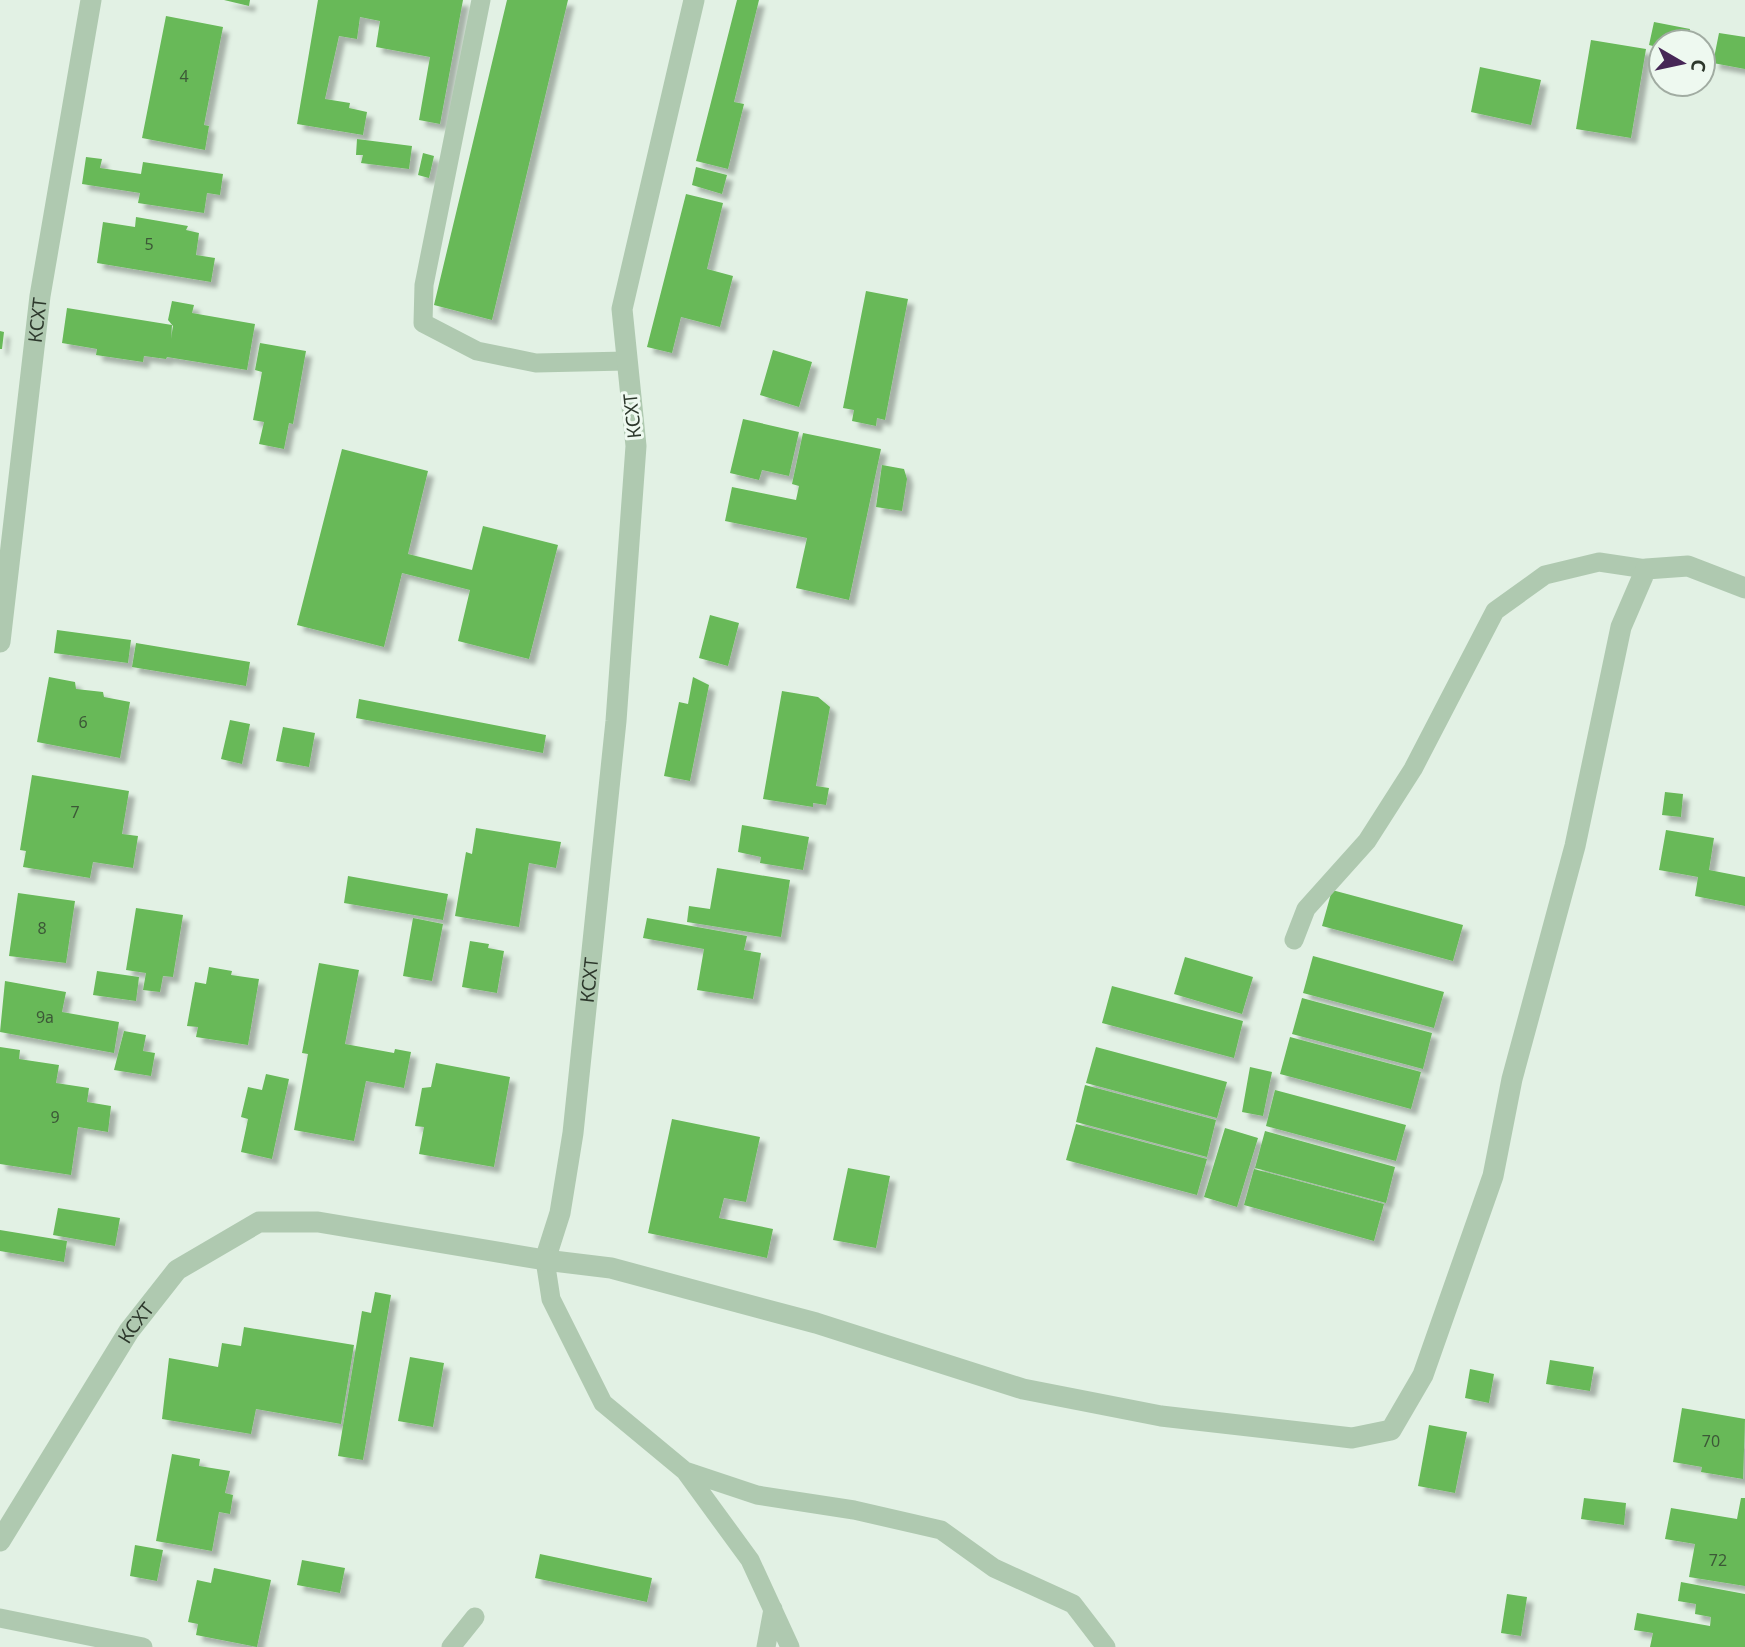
<svg xmlns="http://www.w3.org/2000/svg" width="1745" height="1647" viewBox="0 0 1745 1647" font-family="'Noto Sans',sans-serif">
  <defs>
    <filter id="shadow"><feDropShadow dx="6" dy="6" stdDeviation="2" flood-color="#0004"/></filter>
  </defs>
  <rect width="100%" height="100%" fill="#e2f1e4"/>
  <!-- building -->
  <path fill="#67b958" filter="url(#shadow)" d="M224 0H250L249 6Z
    M318 0H463L440 124 419 120 430 57 376 47 380 21 360 17 357 39 339 36 325 99 350 103 349 108 367 112 363 135 297 124Z
    M507 0H568L492 320 434 305Z
    M737 0H759L734 102 744 104 728 169 696 161Z
    M166 16 223 27 204 125 209 126 205 150 142 138Z
    M1654 22 1690 29 1687 42H1661V48L1649 45Z
    M1719 33 1745 37V69L1713 63Z
    M1591 40 1646 49 1631 138 1576 129Z
    M1480 67 1541 80 1531 125 1471 112Z
    M357 139 412 146 409 169 361 163 363 155H356Z
    M423 153 434 156 429 178 418 175Z
    M86 157 102 159 100 168 141 174 143 162 223 174 220 195 207 193 204 213 138 203 140 193 82 184Z
    M696 167 727 175 722 194 692 185Z
    M686 194 723 203 707 269 733 276 720 327 681 317 672 353 647 347Z
    M136 217 188 226 186 230 199 233 196 255 215 258 211 282 97 263 103 222 135 227Z
    M866 291 908 299 885 420 877 418 876 426 852 421 854 410 843 408Z
    M172 301 194 305 192 313 255 324 247 370 167 357 166 359 144 356 143 362 96 355 97 349 62 343 67 308 172 325 171 339 173 326 168 320Z
    M0 331 4 332 2 349H0Z
    M260 343 306 351 293 424 289 423 284 449 259 444 264 422 253 420 262 372 255 370Z
    M773 350 812 362 799 407 760 395Z
    M743 419 799 432 789 476 762 470 759 480 730 473Z
    M803 433 881 449 849 600 796 588 807 538 725 521 732 487 796 500 799 486 792 484Z
    M342 449 428 471 408 554 472 570 483 526 558 545 529 659 458 641 470 590 402 573 384 647 297 625Z
    M882 465 904 469 907 479 902 511 876 507Z
    M710 615 739 623 728 666 699 658Z
    M57 630 131 640 128 663 54 653Z
    M136 643 250 662 246 686 132 667Z
    M49 677 75 682 76 689 103 692 104 697 130 702 120 758 37 742Z
    M693 677 709 685 690 781 664 776 679 702 688 704Z
    M782 691 818 697 830 707 816 786 829 788 826 805 813 803V807L763 799Z
    M359 699 546 735 543 753 356 718Z
    M230 720 250 724 242 764 221 759Z
    M283 727 315 733 309 767 276 761Z
    M32 775 129 791 122 834 138 836 133 868 93 862 90 878 23 867 26 851 20 850Z
    M1665 792 1683 794 1681 817 1662 815Z
    M742 825 809 837 803 870 760 863 761 857 738 852Z
    M476 828 561 842 556 868 529 863 519 927 455 916 466 852 472 854Z
    M1666 830 1714 838 1709 870 1745 877V906L1695 896 1698 877 1659 870Z
    M717 868 790 880 781 937 687 922 689 906 710 909Z
    M348 876 448 894 443 920 344 903Z
    M1332 890 1463 925 1453 961 1322 926Z
    M18 893 75 901 66 963 9 956Z
    M136 908 183 915 173 977 163 976 160 992 143 990 146 973 126 970Z
    M413 918 443 924 432 981 403 976Z
    M647 918 747 936 744 950 761 953 753 999 697 990 704 949 643 938Z
    M470 941 489 944 488 948 504 951 497 993 462 987Z
    M1313 956 1444 992 1434 1028 1303 993Z
    M1185 957 1253 977 1242 1014 1174 994Z
    M319 963 359 970 345 1044 394 1053 395 1049 411 1052 404 1088 366 1081 354 1141 294 1130 308 1054 302 1053Z
    M209 967 232 971 231 975 259 979 248 1045 196 1037 198 1027 187 1026 195 982 206 984Z
    M97 971 139 977 136 1001 93 995Z
    M5 981 66 992 62 1012 119 1022 114 1053 0 1032Z
    M1112 986 1243 1021 1234 1058 1102 1023Z
    M1302 998 1432 1033 1423 1069 1292 1034Z
    M124 1031 146 1035 143 1051 155 1053 151 1076 114 1070Z
    M1290 1037 1421 1072 1411 1109 1280 1074Z
    M0 1047 20 1050 19 1059 59 1065 56 1083 89 1088 87 1102 111 1106 108 1132 78 1127 71 1175 0 1164Z
    M1096 1047 1227 1082 1217 1118 1086 1083Z
    M436 1063 510 1077 494 1167 419 1154 424 1127 415 1126 422 1088 431 1087Z
    M1250 1067 1272 1072 1263 1116 1242 1112Z
    M266 1074 289 1079 272 1159 241 1152 248 1119 241 1117 248 1087 262 1090Z
    M1085 1085 1216 1120 1207 1157 1076 1122Z
    M1275 1090 1406 1125 1396 1161 1266 1126Z
    M672 1119 760 1137 746 1202 724 1198 719 1218 773 1229 767 1258 648 1233Z
    M1076 1124 1207 1159 1197 1195 1066 1160Z
    M1225 1128 1258 1138 1237 1207 1204 1197Z
    M1265 1131 1395 1167 1386 1203 1255 1168Z
    M848 1168 890 1176 876 1248 833 1240Z
    M1254 1169 1384 1204 1374 1241 1244 1205Z
    M58 1208 120 1218 115 1246 53 1235Z
    M0 1230 67 1241 64 1262 0 1251Z
    M375 1292 391 1295 363 1460 338 1456 362 1311 371 1313Z
    M244 1327 354 1345 341 1424 256 1409 251 1434 162 1419 169 1358 218 1367 222 1343 241 1346Z
    M410 1357 444 1363 433 1427 398 1421Z
    M1550 1360 1594 1367 1590 1391 1546 1384Z
    M1470 1369 1494 1374 1489 1403 1465 1398Z
    M1682 1408 1745 1419 1743 1479 1701 1472 1702 1467 1673 1462Z
    M1429 1425 1467 1432 1455 1493 1418 1486Z
    M172 1454 200 1459 199 1466 230 1471 225 1493 233 1495 230 1514 219 1512 212 1551 156 1541Z
    M1584 1498 1626 1503 1624 1525 1581 1519Z
    M1741 1498H1745V1586L1689 1577 1695 1544 1665 1539 1671 1508 1737 1519Z
    M135 1545 163 1550 157 1581 130 1576Z
    M540 1554 652 1578 647 1602 535 1578Z
    M302 1560 345 1568 340 1593 297 1585Z
    M214 1568 271 1580 257 1647 196 1635 198 1624 188 1622 197 1580 211 1583Z
    M1681 1582 1745 1594V1647H1650L1653 1633 1634 1630 1637 1613 1710 1626 1711 1617 1695 1614 1696 1604 1678 1601Z
    M1507 1594 1527 1597 1521 1636 1501 1633Z"/>
  <g fill="none" stroke-linecap="round" stroke-linejoin="round">
    <!-- lane -->
    <path stroke="#afc9b0" stroke-width="19" d="M481 0 424 285 423 323 477 351 536 363 626 361
      M1294 940 1306 909 1367 841 1413 769 1495 611 1545 575 1599 562 1646 569
      M545 1260 551 1299 603 1403 685 1471 750 1560 790 1647
      M685 1471 757 1495 854 1510 941 1530 994 1568 1073 1604 1106 1647
      M0 1618 143 1647
      M451 1647 475 1617
      M766 1647 773 1609"/>
    <!-- street -->
    <g stroke="#afc9b0" stroke-width="21">
      <path id="s1" d="M0 642 40 296 91 0"/>
      <path id="s2" d="M545 1260 560 1213 573 1133 616 721 636 446 622 309 694 0"/>
      <path id="s3" d="M0 1541 129 1331 177 1270 259 1222H318L545 1260 611 1268 816 1323 1023 1389 1161 1416 1352 1438 1391 1430 1423 1375 1493 1176 1512 1079 1575 846 1621 627 1646 569 1688 566 1745 588"/>
    </g>
  </g>
  <g text-anchor="middle" stroke-width="6" stroke-linejoin="round" paint-order="stroke">
    <!-- number labels -->
    <g font-size="16" fill="#3c5837">
      <text x="184" y="82">4</text>
      <text x="149" y="250">5</text>
      <text x="83" y="728">6</text>
      <text x="75" y="818">7</text>
      <text x="42" y="934">8</text>
      <text x="45" y="1023">9а</text>
      <text x="55" y="1123">9</text>
      <text x="1711" y="1447">70</text>
      <text x="1718" y="1566">72</text>
    </g>
    <!-- street labels -->
    <g font-size="19" fill="#2d382c" stroke="#eef9f0">
      <text dy="7" stroke="none"><textPath href="#s1" startOffset="324">КСХТ</textPath></text>
      <text transform="translate(632 416) rotate(-96)" y="7">КСХТ</text>
      <text dy="7" stroke="none"><textPath href="#s2" startOffset="284">КСХТ</textPath></text>
      <text dy="7" stroke="none"><textPath href="#s3" startOffset="257">КСХТ</textPath></text>
    </g>
  </g>
  <!-- north arrow -->
  <g transform="translate(1682 63) rotate(99)"><circle r="33" fill="#eef9f0" stroke="#a1aca2" stroke-width="2"/>
  <path d="M0-5L12 26L0 18L-12 26Z" fill="#462656"/>
  <text y="-10" font-size="19" font-weight="bold" text-anchor="middle" fill="#2d382c">С</text>
  </g>
</svg>
